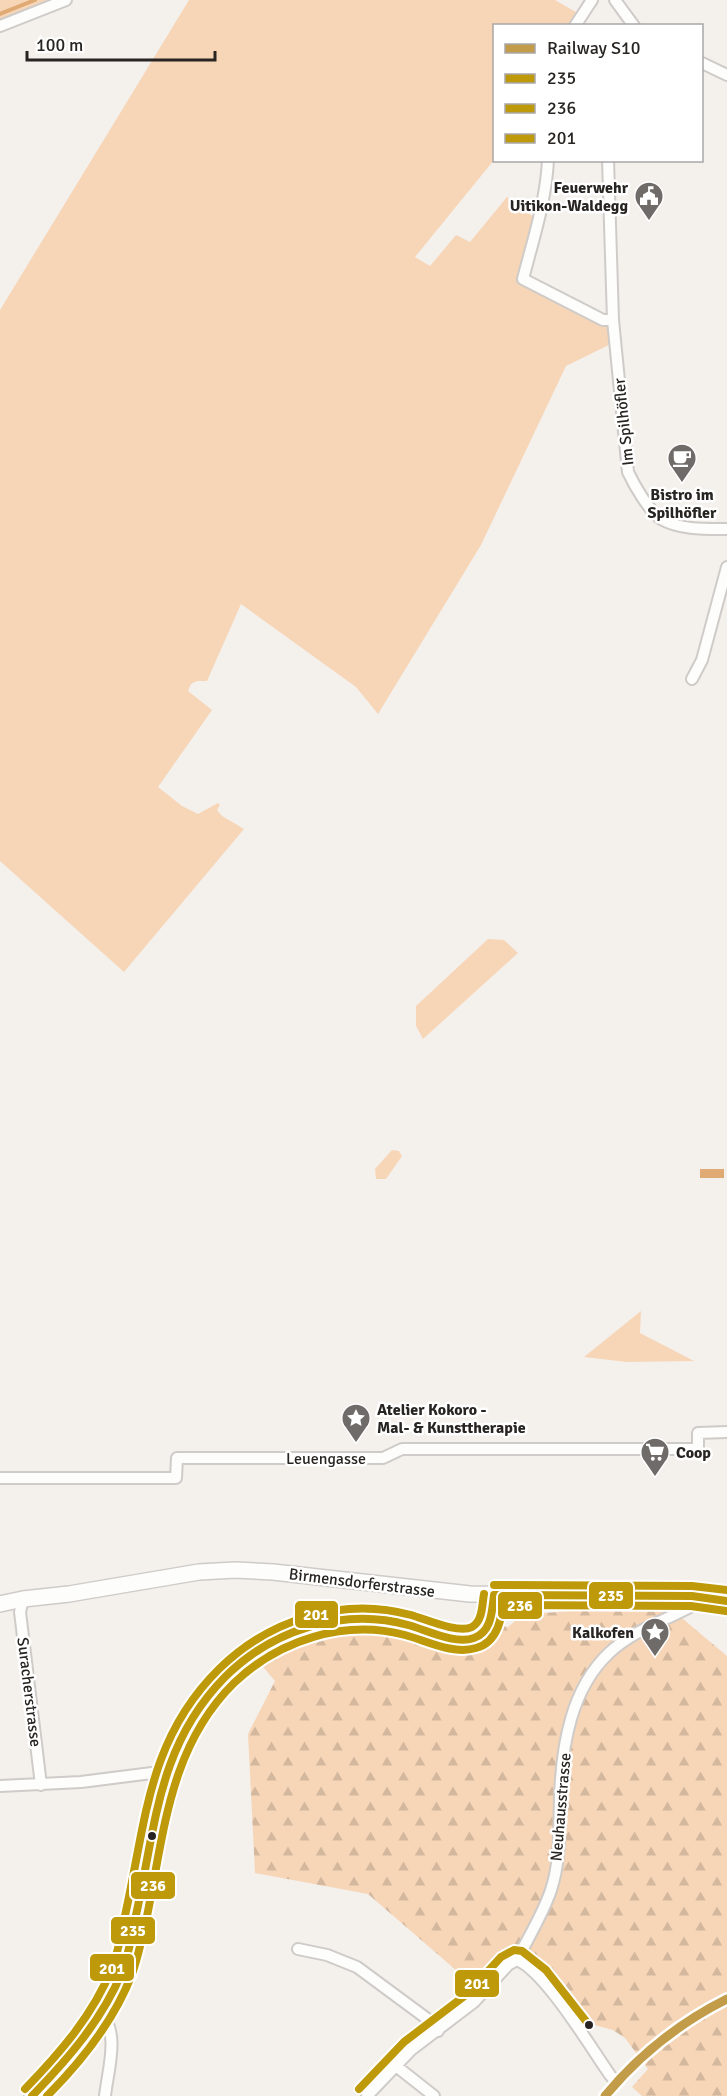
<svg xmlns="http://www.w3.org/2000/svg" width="727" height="2096" viewBox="0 0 727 2096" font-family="Signika,sans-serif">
  <defs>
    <pattern id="forest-firs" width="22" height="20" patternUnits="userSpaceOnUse" patternTransform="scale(1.5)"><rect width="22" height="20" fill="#f7d6b8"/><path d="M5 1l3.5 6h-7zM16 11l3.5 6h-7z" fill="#d4b89e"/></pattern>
  </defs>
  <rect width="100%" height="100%" fill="#f4f0ec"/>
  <!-- green -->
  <path fill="#f7d6b8" d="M0 0H66L0 26Z
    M189 0H555L581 15 576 25 494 26V160L415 257 430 266 456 235 470 242 507 197 539 221 523 279 613 320 615 342 566 366 481 545 378 714 356 687 241 604 207 681H197L191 684 188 691 212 710 158 787 182 806 198 814 218 803 220 805 217 810 222 816 244 829 124 972 0 861V310Z
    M488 939 504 940 518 953 423 1039 416 1026V1006Z
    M392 1150 399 1151 402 1156 386 1179H376L375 1169Z
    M641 1311 640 1333 694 1361 627 1362 584 1357Z"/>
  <!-- forest -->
  <path fill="url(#forest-firs)" d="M670 1608 727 1656V2096H642L632 2087 648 2069 625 2038 613 2030 583 2022 516 1946 479 1990 368 1894 255 1873 248 1734 275 1681 252 1654 345 1620 459 1638 490 1623 508 1627 520 1617 530 1614 572 1611H649Z"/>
  <!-- water -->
  <path fill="#e0aa74" d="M700 1169H724V1178H700Z"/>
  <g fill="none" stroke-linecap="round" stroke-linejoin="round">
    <!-- stream -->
    <path stroke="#e0aa74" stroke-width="4" d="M0 14 35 0"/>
    <!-- street casing -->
    <g stroke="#cfcbc8" stroke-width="14">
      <path id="street" d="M615 0 634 26
        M0 26 66 0
        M575 26 592 0
        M702 63 727 75
        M548 160C546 201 533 240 523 279L603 320H613
        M608 160 613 320 628 472C634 485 649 511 661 519 680 530 706 529 727 529
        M692 679 702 660 727 567
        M0 1478H176L177 1458H383L402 1449H698V1433L727 1432
        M23 1599 20 1612 41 1785
        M0 1786 81 1782 152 1773 164 1777
        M298 1949 327 1955 357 1967 426 2018 438 2031
        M517 1960C528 1938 543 1914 551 1890 561 1860 559 1827 560 1796 562 1745 571 1689 609 1653 631 1632 661 1622 688 1608L692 1596
        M101 2012C120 2034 108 2069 105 2096
        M396 2066 434 2096
        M367 2096 411 2050 474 2002 508 1965 517 1960C545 1971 591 2048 610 2075L616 2082"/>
    </g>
    <!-- secondary casing -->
    <g stroke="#cfcbc8" stroke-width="18">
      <path id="secondary" d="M0 1604 23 1599 69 1594 199 1572 235 1570 273 1572 470 1594 692 1596 727 1601
        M32 2096C74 2055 114 2007 129 1949 135 1919 142 1890 148 1860 153 1833 155 1806 164 1780 183 1721 226 1662 283 1636 319 1620 360 1615 399 1623 417 1626 457 1644 474 1638 492 1631 492 1612 494 1595"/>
    </g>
    <!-- street -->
    <use href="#street" stroke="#fdfdfc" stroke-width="10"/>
    <!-- secondary -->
    <use href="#secondary" stroke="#fdfdfc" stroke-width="15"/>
    <!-- bus-1 casing -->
    <g stroke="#fff" stroke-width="12">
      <path id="bus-1" d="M494 1595 692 1596 727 1601
        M32 2096C68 2059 102 2020 122 1972 129 1954 132 1934 136 1915 156 1826 157 1746 225 1677 272 1630 343 1607 408 1625 427 1630 455 1645 474 1638 492 1632 492 1610 494 1595"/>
    </g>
    <!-- bus-2 casing -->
    <g stroke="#fff" stroke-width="12">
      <path id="bus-2" d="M494 1605 691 1606 726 1611
        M47 2096C82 2061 114 2021 132 1974 138 1957 142 1939 146 1921 164 1836 168 1748 234 1683 279 1640 344 1619 405 1635 427 1641 453 1655 476 1648 499 1642 502 1616 504 1596"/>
    </g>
    <!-- bus-3 casing -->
    <g stroke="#fff" stroke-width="12">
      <path id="bus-3" d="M494 1585 692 1586 727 1590
        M25 2089C60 2053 93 2015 112 1968 119 1950 122 1930 126 1911 146 1821 148 1739 219 1669 269 1620 342 1596 411 1615 425 1619 459 1634 472 1627 483 1621 482 1604 484 1594
        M359 2089 404 2042 467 1994 501 1957 514 1950 522 1951 546 1970 589 2025"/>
    </g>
    <!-- bus-1 -->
    <use href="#bus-1" stroke="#be9a0a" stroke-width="8"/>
    <!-- bus-2 -->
    <use href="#bus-2" stroke="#be9a0a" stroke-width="8"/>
    <!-- bus-3 -->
    <use href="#bus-3" stroke="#be9a0a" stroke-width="8"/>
    <!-- rail-1 casing -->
    <g stroke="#fff" stroke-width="14">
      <path id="rail-1" d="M605 2096C639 2055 679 2023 727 1999"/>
    </g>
    <!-- rail-1 -->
    <use href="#rail-1" stroke="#c29c48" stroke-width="9"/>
  </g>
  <!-- icons -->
  <defs>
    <g id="civic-pin" transform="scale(1.5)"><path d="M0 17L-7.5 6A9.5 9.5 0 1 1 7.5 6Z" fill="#6f6b69" stroke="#fff"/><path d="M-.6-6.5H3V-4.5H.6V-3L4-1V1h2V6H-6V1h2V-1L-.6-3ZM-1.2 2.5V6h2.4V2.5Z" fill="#fff"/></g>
    <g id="cafe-pin" transform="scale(1.5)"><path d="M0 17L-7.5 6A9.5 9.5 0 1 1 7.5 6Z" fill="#6f6b69" stroke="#fff"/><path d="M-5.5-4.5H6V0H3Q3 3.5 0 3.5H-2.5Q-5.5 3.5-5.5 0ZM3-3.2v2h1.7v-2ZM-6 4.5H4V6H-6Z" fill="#fff"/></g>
    <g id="sight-pin" transform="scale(1.5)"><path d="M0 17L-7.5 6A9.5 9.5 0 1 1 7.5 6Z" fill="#6f6b69" stroke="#fff"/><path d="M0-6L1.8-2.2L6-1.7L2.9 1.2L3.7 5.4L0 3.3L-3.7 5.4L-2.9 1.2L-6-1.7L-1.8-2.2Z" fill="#fff"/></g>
    <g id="supermarket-pin" transform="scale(1.5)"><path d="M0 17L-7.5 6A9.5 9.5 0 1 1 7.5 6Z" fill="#6f6b69" stroke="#fff"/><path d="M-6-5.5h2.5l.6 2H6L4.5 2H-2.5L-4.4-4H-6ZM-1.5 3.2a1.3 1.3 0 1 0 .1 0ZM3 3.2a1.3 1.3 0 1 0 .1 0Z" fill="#fff"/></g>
  </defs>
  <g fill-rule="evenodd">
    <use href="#civic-pin" x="649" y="196"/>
    <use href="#cafe-pin" x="682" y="458"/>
    <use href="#sight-pin" x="356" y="1418"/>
    <use href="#supermarket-pin" x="655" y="1452"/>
    <use href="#sight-pin" x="655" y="1632"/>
  </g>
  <!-- markers -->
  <g fill="#272422" stroke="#fff" stroke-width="2">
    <circle cx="152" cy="1836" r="5"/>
    <circle cx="589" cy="2025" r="5"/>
  </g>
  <g text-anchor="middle" stroke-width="5" stroke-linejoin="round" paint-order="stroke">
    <!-- poi labels -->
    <g font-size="16" font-weight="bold" fill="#272422" stroke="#fff" text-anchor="end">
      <text x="628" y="193">Feuerwehr<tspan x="628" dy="18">Uitikon-Waldegg</tspan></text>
      <text x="682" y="500" text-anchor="middle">Bistro im<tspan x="682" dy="18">Spilhöfler</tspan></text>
      <text x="377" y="1415" text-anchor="start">Atelier Kokoro -<tspan x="377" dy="18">Mal- &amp; Kunsttherapie</tspan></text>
      <text x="676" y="1458" text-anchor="start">Coop</text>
      <text x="634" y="1638">Kalkofen</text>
    </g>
    <!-- street labels -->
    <g font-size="16" fill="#272422" stroke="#fff">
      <text transform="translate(623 422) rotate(-96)" y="6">Im Spilhöfler</text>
      <text x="326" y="1464">Leuengasse</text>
      <text transform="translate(362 1582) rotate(7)" y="6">Birmensdorferstrasse</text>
      <text transform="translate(30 1692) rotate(83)" y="6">Suracherstrasse</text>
      <text transform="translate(560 1807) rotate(-85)" y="6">Neuhausstrasse</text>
    </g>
  </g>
  <g stroke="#fff" stroke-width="2">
    <rect x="588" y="1581" width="46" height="29" rx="6" fill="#be9a0a"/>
    <rect x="497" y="1591" width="46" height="29" rx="6" fill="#be9a0a"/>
    <rect x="294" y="1600" width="45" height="29" rx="6" fill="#be9a0a"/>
    <rect x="130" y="1871" width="46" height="29" rx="6" fill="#be9a0a"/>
    <rect x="110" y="1916" width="46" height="29" rx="6" fill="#be9a0a"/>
    <rect x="89" y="1953" width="46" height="29" rx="6" fill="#be9a0a"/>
    <rect x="454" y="1969" width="46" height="29" rx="6" fill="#be9a0a"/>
  </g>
  <g font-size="16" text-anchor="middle" font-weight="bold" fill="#fff">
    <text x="611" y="1601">235</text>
    <text x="520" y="1611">236</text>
    <text x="316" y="1620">201</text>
    <text x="153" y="1891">236</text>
    <text x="133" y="1936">235</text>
    <text x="112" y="1974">201</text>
    <text x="477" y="1989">201</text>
  </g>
  <!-- legend -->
  <rect x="493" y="24" width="210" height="138" fill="#ffffff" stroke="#a9a7a7" stroke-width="1.5"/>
  <rect x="505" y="44" width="30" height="9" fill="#c29c48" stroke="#a9a7a7" stroke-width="1.5"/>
  <text x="547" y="54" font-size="18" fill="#272422">Railway S10</text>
  <rect x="505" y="74" width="30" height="9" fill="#be9a0a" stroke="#a9a7a7" stroke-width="1.5"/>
  <text x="547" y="84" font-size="18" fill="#272422">235</text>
  <rect x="505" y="104" width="30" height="9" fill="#be9a0a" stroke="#a9a7a7" stroke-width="1.5"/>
  <text x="547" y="114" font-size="18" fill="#272422">236</text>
  <rect x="505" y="134" width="30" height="9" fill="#be9a0a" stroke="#a9a7a7" stroke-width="1.5"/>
  <text x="547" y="144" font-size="18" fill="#272422">201</text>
  <!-- scale -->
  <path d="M27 51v9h188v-9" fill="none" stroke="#272422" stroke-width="3"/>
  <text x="36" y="51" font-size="18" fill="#272422" stroke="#ffffff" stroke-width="4.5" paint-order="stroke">100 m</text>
</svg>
